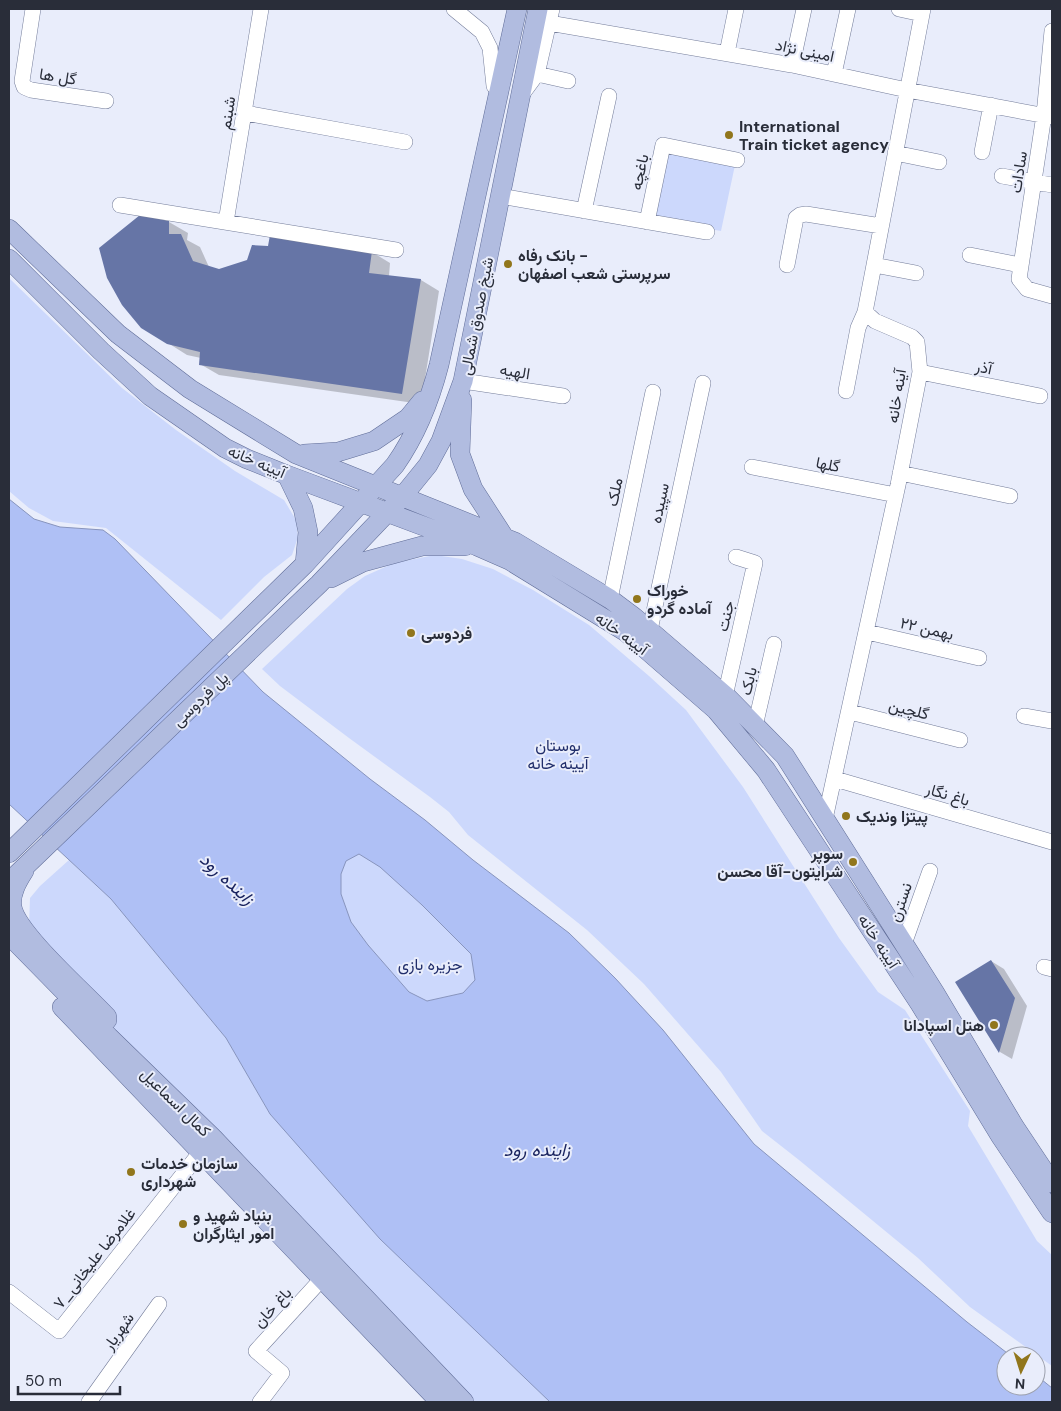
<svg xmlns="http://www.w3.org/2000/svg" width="1061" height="1411" viewBox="0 0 1061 1411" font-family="'DM Sans',Vazirmatn,sans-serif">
  <rect width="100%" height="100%" fill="#e9edfb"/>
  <!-- green -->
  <path fill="#ccd8fc" d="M665 151 735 165 721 231 651 219Z
    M9 278 122 388 176 430 235 471 284 500 296 520 298 537 292 555 264 577 221 620 106 528 53 521 29 508 9 491Z
    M435 555 462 559 493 569 533 590 589 625 649 676 686 710 743 787 839 938 878 992 905 1010 970 1111 968 1126 1037 1241 1052 1255V1366L970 1307 918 1258 799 1160 762 1131 721 1072 644 984 587 930 468 835 449 812 430 797 349 738 280 686 262 669 347 589 365 576 394 563Z
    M359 854 380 867 422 905 471 954 475 980 463 993 427 1001 409 992 368 945 351 922 341 894V874L345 861Z
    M69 860 111 899 226 1038 270 1114 550 1402H472L114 1036 111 1016 29 927 30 898 40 886Z"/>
  <!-- water -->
  <path fill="#afc0f5" stroke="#8794bd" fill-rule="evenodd" d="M9 499 34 519 60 527 103 530 115 539 263 692 370 779 425 820 473 860 569 933 615 978 663 1030 754 1144 967 1322 1011 1356H1006V1386H1036V1375L1052 1388V1402H550L380 1239 270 1114 226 1038 111 899 9 804ZM359 854 380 867 422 905 471 954 475 980 463 993 427 1001 409 992 368 945 351 922 341 894V874L346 861Z"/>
  <!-- shadow -->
  <path fill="#0003" d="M169 222 188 233 187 240 200 247 209 267 219 271 372 252 390 263 389 276 421 280 439 291 421 404 219 375 200 364 201 358 187 355 168 343Z
    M991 961 1004 969 1027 1006 1012 1059 1000 1052 957 982Z"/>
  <!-- building -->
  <path fill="#6675a6" d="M140 215 169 221V234H181L193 261 219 269 247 260 252 245 268 246 270 235 372 251 369 273 421 279 402 394 199 365 200 352 167 344 141 328 122 305 107 278 99 248Z
    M991 960 1015 998 999 1053 955 982Z"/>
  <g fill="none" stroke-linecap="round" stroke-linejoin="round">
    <!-- minor casing -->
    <g stroke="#747d9a" stroke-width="16">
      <path id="minor" d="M33 9 22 81 24 87 31 90 106 101
        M454 9 482 32 490 48 494 86
        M899 9 922 14
        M549 23 792 65 907 90 1052 117
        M1052 31 1044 115 1019 279 1027 289 1052 296
        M727 53 736 9
        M792 65 804 9
        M537 74 568 81
        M834 74 848 9
        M523 93 537 74 552 9
        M245 113 405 142
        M982 152 991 105
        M895 153 939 162
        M1002 176 1052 185
        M500 196 707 232
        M120 205 396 250
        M584 211 609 96
        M226 222 261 9
        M647 222 663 145 737 160
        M970 255 1020 265
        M787 265 796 218 800 215 806 214 881 226
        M874 265 916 273
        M920 372 1040 396
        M463 381 563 396
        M846 391 858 328 865 312
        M752 467 896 495
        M900 473 1010 496
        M610 599 653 392
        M650 630 703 383
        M867 632 979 658
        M725 696 755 563 736 557
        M850 712 960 740
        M1024 716 1052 721
        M755 726 774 644
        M835 779 1052 842
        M825 819 898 485 920 372 917 342 912 337 875 321 865 312 923 9
        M904 944 930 871
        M1044 967 1052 969
        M9 1292 59 1331 207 1144
        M89 1402 159 1304
        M260 1402 282 1373 256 1351 329 1271"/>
    </g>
    <!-- major casing -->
    <g stroke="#606d98" stroke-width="20">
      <path id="major" d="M9 229 118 334 190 389 296 454 515 542 610 599 634 617 728 698 785 756 935 993 1014 1126 1052 1183
        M9 259 101 351 150 396 225 448 247 459 287 475 477 546 509 560 626 632 716 710 766 770 920 1004 1001 1137 1052 1213
        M462 400 460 454 473 489 504 537
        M304 454 338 452 374 441 408 418 422 401
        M287 475 303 508 308 532 305 564
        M331 578 363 562 422 546H465
        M9 853 305 564 395 465C416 435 430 400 439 365L517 9
        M24 871C17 882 10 894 12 907 17 934 86 994 107 1017V1020
        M9 882 319 584 402 497 428 465 441 441 463 381 538 9
        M9 935 109 1037 213 1138 464 1402
        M62 1007 440 1402"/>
    </g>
    <!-- minor -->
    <use href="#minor" stroke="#fff" stroke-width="15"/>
    <!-- major -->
    <use href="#major" stroke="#b1bce0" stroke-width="19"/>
  </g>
  <!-- markers -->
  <g fill="#91761c" stroke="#e9edfb" stroke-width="2">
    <circle cx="729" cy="135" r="5"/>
    <circle cx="508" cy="264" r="5"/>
    <circle cx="637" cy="599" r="5"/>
    <circle cx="411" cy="633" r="5"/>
    <circle cx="846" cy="816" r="5"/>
    <circle cx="853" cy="862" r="5"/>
    <circle cx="994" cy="1025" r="5"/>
    <circle cx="131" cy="1172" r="5"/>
    <circle cx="183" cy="1224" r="5"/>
  </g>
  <g text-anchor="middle" stroke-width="4" stroke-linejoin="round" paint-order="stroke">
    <!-- street labels -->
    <g font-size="16" fill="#292d39" stroke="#e9edfb">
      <text transform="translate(805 50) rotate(12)" y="6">امینی نژاد</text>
      <text transform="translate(58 76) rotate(9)" y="6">گل ها</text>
      <text transform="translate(227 113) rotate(-81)" y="6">شبنم</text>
      <text transform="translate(639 172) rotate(-78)" y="6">باغچه</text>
      <text transform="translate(1018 172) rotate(-81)" y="6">سادات</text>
      <text transform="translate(476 316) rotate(-79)" y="6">شیخ صدوق شمالی</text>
      <text transform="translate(984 367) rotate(12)" y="6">آذر</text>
      <text transform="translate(515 371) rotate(9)" y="6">الهیه</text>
      <text transform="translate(896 396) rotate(-81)" y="6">آینه خانه</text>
      <text transform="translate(257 461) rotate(23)" y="6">آیینه خانه</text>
      <text transform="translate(828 464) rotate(11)" y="6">گلها</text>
      <text transform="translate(614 492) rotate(-78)" y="6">ملک</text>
      <text transform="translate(659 503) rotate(-78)" y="6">سپیده</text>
      <text transform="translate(725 616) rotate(-77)" y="6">جنت</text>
      <text transform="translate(927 628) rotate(13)" y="6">۲۲ بهمن</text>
      <text transform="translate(622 633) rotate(36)" y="6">آیینه خانه</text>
      <text transform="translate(748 681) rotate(-77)" y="6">بابک</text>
      <text transform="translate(200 699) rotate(-44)" y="6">پل فردوسی</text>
      <text transform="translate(909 709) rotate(14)" y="6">گلچین</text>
      <text transform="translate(948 794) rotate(16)" y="6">باغ نگار</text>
      <text transform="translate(900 902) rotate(-71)" y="6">نسترن</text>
      <text transform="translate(879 941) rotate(57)" y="6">آیینه خانه</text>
      <text transform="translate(176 1102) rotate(44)" y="6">کمال اسماعیل</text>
      <text transform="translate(94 1258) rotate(-52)" y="6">۷_غلامرضا علیخانی</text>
      <text transform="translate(272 1307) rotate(-48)" y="6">باغ خان</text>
      <text transform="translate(118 1331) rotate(-55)" y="6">شهریار</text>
    </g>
    <!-- poi labels -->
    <g font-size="16" font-weight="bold" fill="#292d39" stroke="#e9edfb" text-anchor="start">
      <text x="739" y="132">International<tspan x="739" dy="18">Train ticket agency</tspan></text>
      <text x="518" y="261">بانک رفاه -<tspan x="518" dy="18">سرپرستی شعب اصفهان</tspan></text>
      <text x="647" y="596">خوراک<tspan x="647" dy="18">آماده گردو</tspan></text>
      <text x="421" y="639">فردوسی</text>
      <text x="856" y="822">پیتزا وندیک</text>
      <text x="843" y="859" text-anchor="end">سوپر<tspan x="843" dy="18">شرایتون-آقا محسن</tspan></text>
      <text x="984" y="1031" text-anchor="end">هتل اسپادانا</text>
      <text x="141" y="1169">سازمان خدمات<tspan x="141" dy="18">شهرداری</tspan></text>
      <text x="193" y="1221">بنیاد شهید و<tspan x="193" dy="18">امور ایثارگران</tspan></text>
    </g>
    <!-- park labels -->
    <g font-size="16" fill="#212e6b" stroke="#e9edfb">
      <text x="558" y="751">بوستان<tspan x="558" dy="18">آیینه خانه</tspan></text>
      <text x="430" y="970">جزیره بازی</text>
    </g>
    <!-- water labels -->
    <g font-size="18" font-style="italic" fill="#18225e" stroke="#e9edfb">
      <text transform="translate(227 879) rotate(43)" y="6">زاینده رود</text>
      <text x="537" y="1156">زاینده رود</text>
    </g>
  </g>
  <!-- border -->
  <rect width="1061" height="1411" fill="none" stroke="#292d39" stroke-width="20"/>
  <!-- north arrow -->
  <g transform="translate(1021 1371) rotate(184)"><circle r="24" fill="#e9edfb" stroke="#9ca0ad"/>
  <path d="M0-4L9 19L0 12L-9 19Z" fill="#91761c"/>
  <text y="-8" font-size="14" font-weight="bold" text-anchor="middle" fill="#292d39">N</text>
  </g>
  <!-- scale -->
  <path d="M18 1386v8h102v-8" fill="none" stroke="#292d39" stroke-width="2.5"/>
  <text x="25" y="1386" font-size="15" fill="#292d39" stroke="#e9edfb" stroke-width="4" paint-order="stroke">50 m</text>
</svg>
